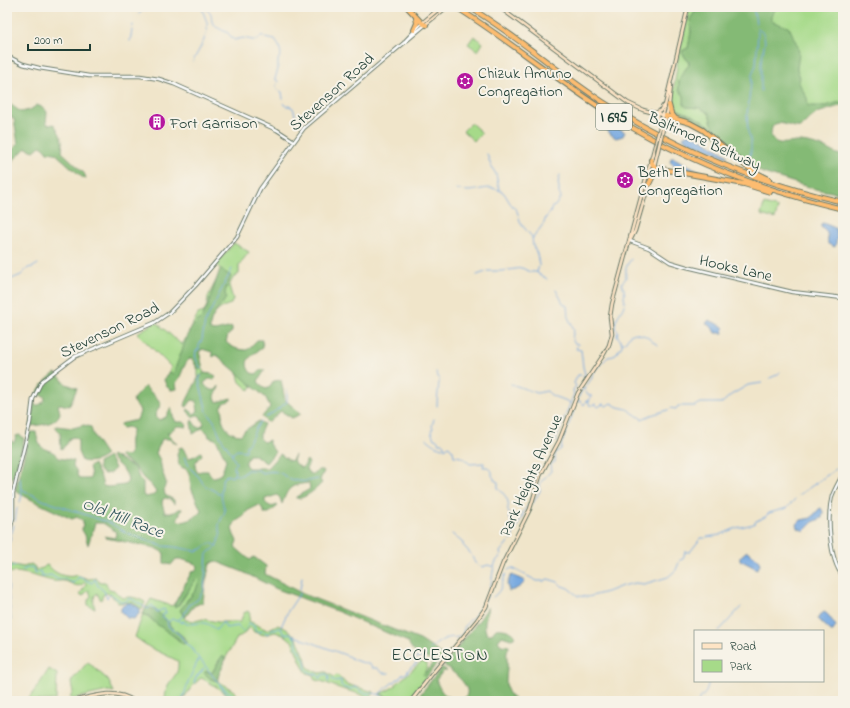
<svg xmlns="http://www.w3.org/2000/svg" width="850" height="708" viewBox="0 0 850 708" font-family="'Indie Flower',sans-serif">
  <rect width="100%" height="100%" fill="#f7f3e8"/>
  <filter id="ink" filterUnits="userSpaceOnUse"><feTurbulence type="fractalNoise" baseFrequency=".025" numOctaves="2"/><feDisplacementMap in="SourceGraphic" scale="8" xChannelSelector="R" yChannelSelector="G"/><feConvolveMatrix kernelMatrix="1 2 1 2 8 2 1 2 1" color-interpolation-filters="sRGB"/></filter>
  <filter id="wash" filterUnits="userSpaceOnUse"><feTurbulence type="fractalNoise" baseFrequency=".012" numOctaves="4" result="noise"/><feDisplacementMap in="SourceGraphic" scale="16" xChannelSelector="R" yChannelSelector="G"/><feGaussianBlur stdDeviation="0.9" result="paint"/><feColorMatrix in="noise" values="0 0 0 0 0 0 0 0 0 0 0 0 0 0 0 0 0 1.4 0 .05"/><feComposite in="paint" operator="in"/></filter>
  <g filter="url(#wash)">
    <rect width="100%" height="100%" fill="#f0e5ca"/>
    <!-- green -->
    <path fill="#a6da89" stroke="#628c5e" d="M690 7H699L692 16 690 40 688 48 682 51C683 56 688 59 689 65 682 73 677 80 679 91 686 95 684 98 684 105L687 107 700 108 709 113 712 124 717 128 718 131C710 125 701 120 692 116 685 113 678 111 672 105L678 58Z
      M753 7H843V103L806 109 773 25Z
      M474 36 483 43 478 51 468 44Z
      M471 123 482 133 474 141 463 131Z
      M764 204 778 208 775 219 761 215Z
      M234 243 249 252 239 265V274L233 278 229 286 233 299 231 304C219 307 208 318 209 331 218 337 238 356 250 350 253 348 256 343 258 340L263 343 261 348 249 356 243 366 256 381 249 390 240 382 233 358 203 349 199 352 204 375 198 377V370L192 359H188L176 378 167 377 171 367 137 333 156 322 182 345 198 314 204 312 207 305 208 297 221 270 216 264Z
      M7 564 24 567 31 564 35 567V570L43 568 46 565C50 566 51 569 54 571 61 576 70 578 77 575L88 579 96 578 100 582H105L109 589 114 590 122 598C132 596 135 597 145 602L142 609 132 602 118 603 112 596 107 593 103 595 101 600 100 599 97 593C93 596 93 604 95 608H93L88 605V600L91 596 89 590 82 596 80 594 86 585 85 582C79 590 72 583 65 581 61 580 57 582 53 581 43 579 17 569 10 573L7 570Z
      M197 577 199 580C198 591 193 593 187 600 185 603 183 608 181 611L183 616H186L184 618 186 620 195 621 203 619 218 622H240L244 613 248 611 250 614 249 621 267 630 277 625C296 631 298 641 305 657 306 660 306 665 308 667 310 669 316 672 319 673L326 672 334 677 336 675 339 676 346 684 374 692 370 700C360 692 350 692 339 688 330 685 324 681 315 680L313 675 307 673 303 667 292 641 286 636 275 632 264 635 254 632 250 627 245 633 237 638 225 659 223 656 219 660 212 673 206 671 205 674 210 679 218 681 234 691 238 698 243 701H232C229 694 208 681 201 678 193 684 187 693 182 701H165C165 696 166 689 168 685 174 675 179 675 178 661L149 647 135 637 143 614C150 617 150 619 156 623 164 630 174 635 181 643L187 642 184 637 169 626 156 610 146 607 151 599 172 606 176 601 174 606 179 605Z
      M88 662 108 680 114 692 108 691 72 699 70 698 73 692 71 683 72 680Z
      M421 662 426 663 427 666 424 675 426 678 408 701H398L380 694 392 688Z
      M49 669 57 674 56 700 27 701 40 683Z"/>
    <!-- forest -->
    <path fill="#84ba75" stroke="#527c54" d="M699 7H769L776 8 771 16V21L788 27 790 29 798 47 799 53 797 69 800 77 799 83 807 98 808 106H826L843 101V105L817 113 800 127C789 129 770 112 771 137 777 148 791 141 801 142 809 143 818 145 825 148 831 151 836 155 843 155V194L815 189 763 173 745 163 710 131 696 122 673 113V106L679 110 694 116 718 131 712 124 709 113 700 108 687 107 684 105C684 98 686 95 679 91 677 80 682 73 689 65V62L682 53V51L688 48 691 32 690 19Z
      M7 102 21 112 30 110 37 105 44 108 47 112 46 123 50 125 54 124C60 133 64 141 62 152L84 173 86 178H83L55 153 47 152 44 148 40 146 34 151 26 148 7 166V155L18 144 14 119 7 114Z
      M220 269 231 276 225 292 226 298C220 309 209 316 210 330L215 331 232 327V332L228 335 226 342C232 348 239 350 247 350L257 340H262V348C252 355 241 361 251 373L256 374 261 370H265L258 381 262 387 266 389 270 387 274 381 281 380 285 400 301 414 292 418 281 411 268 423 262 417 270 407 266 398 218 356 216 355 213 357 212 352 202 349 199 351 203 369H199L192 359H189C182 367 183 374 176 383L177 389 171 390 167 387 164 380 169 371 173 374 184 345 191 328 202 317 208 305Z
      M56 373 66 384 77 388 70 405 68 406 60 404 58 405 60 413C57 424 41 425 31 426L34 401 35 405C39 406 43 403 45 399L44 396 36 394C41 386 48 377 56 373Z
      M204 373 212 374 216 376 215 379H209L204 383C206 388 211 391 216 390L219 386C218 393 212 395 217 402L231 398V400L224 403 221 408 223 412C219 423 229 435 241 435L244 431 259 421 264 424 260 433V439L263 442 269 440V444L275 452 266 463 255 455H249L245 464 248 468H267L280 454 290 461 292 460 295 455 293 461 301 468 305 465 306 461 307 460 309 463 306 469 310 474H315L318 470H323L324 471 320 480 322 483C316 489 304 500 296 498V497L310 489 309 483C289 485 288 488 282 504L280 498 277 495 265 499V502C269 506 271 508 277 505L278 506 269 513H264L262 508 259 505 247 511 244 516 235 522 232 529 234 535 237 541 235 546 236 548 250 560 254 557 266 566 265 574 303 594 420 640 443 655 426 678 423 675C426 670 432 668 432 662 422 651 417 660 408 642L339 612 277 589 243 572 215 561 210 564 205 585 203 602 194 606 186 616H184L180 610 196 590 199 580 197 578 178 605 174 607 176 601 192 571 196 570 198 566 196 564 181 559H176L171 565 164 563V553L155 548 106 538 104 536 115 538 116 532 103 523H95L88 545 85 535 82 530 83 521 77 517 72 519C52 510 33 501 15 491L30 432H36C40 457 49 444 59 458L74 461 73 466 76 470 78 477 80 479H90L91 475 89 467 94 464 101 478 103 486 108 487 125 485 128 481C127 468 116 466 111 456L112 455 135 468 139 478 143 482V495L146 497 154 495 156 492 151 485 143 478 135 467 120 457V455L129 456C131 450 129 444 130 439 131 434 133 433 132 429L128 427 122 428 120 426V424L137 420 140 412 139 408 135 405 133 399 145 386C150 393 158 397 161 404L155 415 156 418 160 420 166 417 171 407 173 416 176 422H184L187 425 186 427C184 427 182 426 180 426 175 425 172 432 167 433L177 444 169 439H162L156 453 160 460 162 471 166 482 164 489 165 495 174 500V504L170 499 165 498 163 499 162 503 165 513 175 512 179 509H182L177 520C187 525 191 517 199 514L201 510 191 488 189 473 186 469 181 467 179 465 177 455 179 448 182 447C185 450 185 455 189 458L195 456 201 452 202 455C196 460 193 464 197 472L202 471H208L212 477H215L221 474 224 467 226 460 217 441 215 439 209 437 208 433 202 428 195 433H193L191 423 192 420 197 427H201L204 424 200 416 197 415 192 417 187 410 188 409 194 414 198 411 196 401 192 400 187 407 185 406 186 402 198 378Z
      M84 425 91 427C92 436 101 447 106 455 99 461 91 463 82 461L78 452V440L74 437 70 438 66 445 61 449 60 432 56 428V426L73 428Z
      M7 431 9 434 11 441 14 443 16 436 19 435 23 437 24 440 15 474 7 484Z
      M109 457 115 468 111 473 104 474 99 470 98 463Z
      M146 607C149 608 154 609 156 611 162 614 162 619 169 622L170 626 179 633 187 642 184 644 181 643 178 639 155 623 149 616 143 614Z
      M488 607C487 616 482 626 487 634H492L496 629C502 628 511 630 515 635L514 638 511 639 502 636 498 641 501 645 509 646C509 648 508 649 507 651 506 656 508 662 507 668 506 682 503 693 518 701H460C463 699 466 697 467 694 470 684 450 670 444 665L480 619Z
      M222 656 225 659C225 667 217 673 218 681L210 679 204 673 206 671 212 673Z
      M442 667 447 671H443L436 680C443 697 445 695 460 701H415Z"/>
    <!-- water -->
    <path fill="#74a7e0" stroke="#4a728a" d="M606 120 623 131 625 132 623 136 616 138 610 134 604 125Z
      M688 134C704 138 713 147 727 155V157L685 140 683 137Z
      M671 158H674L700 171C691 172 676 168 670 162Z
      M823 223 833 227 836 229 837 238 835 247 828 244 827 233 821 227V224Z
      M709 320 722 326 724 328 723 333H715L713 329 706 323Z
      M821 508 823 512 822 518 813 522 804 531 798 528 797 524 801 520 811 518 819 509Z
      M747 551 759 560 760 565 757 569 740 560V557Z
      M512 575 525 581C523 586 515 590 509 591L507 584 510 577Z
      M128 603H131L139 608V614L134 619 127 618 121 612V607Z
      M824 612C829 614 832 621 836 626L833 631H831L818 619 819 616Z"/>
    <g fill="none" stroke-linecap="round" stroke-linejoin="round">
      <!-- stream -->
      <path stroke="#74a7e0" stroke-width="1" d="M204 7 211 14 212 22 216 27 228 33 234 40 243 38 252 40H258L262 35 265 38 275 40 279 46 281 54 278 60V69L275 79 278 81 276 86 277 89 282 92 283 99
        M138 14 146 7
        M758 29 763 33 765 41 761 63V91
        M130 41 133 25
        M193 61C198 51 210 34 207 22 205 17 203 13 202 7
        M284 103 286 106H289L293 108 296 117 302 125
        M487 154 491 166 496 174 499 189
        M747 162 751 152V139L748 132 747 115 752 75 756 65 758 33 753 7
        M456 189C476 196 487 181 504 193L510 203 517 211 521 224 532 237 533 246 537 254 539 265 537 273 547 279
        M533 238 544 223 546 217 550 213 552 207 555 206 561 197 559 193V187L558 183 560 175
        M477 275 488 271H502L522 268 530 272H537
        M7 281 21 275 28 268 33 267 38 264
        M556 290 563 303 567 306 568 317 574 330 572 338 574 343 578 344 576 349 581 350 583 367 585 374 584 377 581 375H578L574 383 576 386 573 390 574 394 556 439 557 442
        M622 343 625 342 630 335 635 333 646 336 653 342 658 345
        M201 369C198 362 194 359 196 351L199 349V345L202 340 205 322 232 269
        M436 372 437 376 439 377C439 388 437 396 437 406
        M201 375 199 380 207 412 214 421 221 438 232 454
        M770 378 777 375 780 372
        M511 384 537 393 547 391C554 400 564 397 571 404
        M578 401H580L584 405 586 401H588L590 406 595 404 598 407 603 404 606 406 611 403 618 407 627 409 642 419 651 415 668 410 670 408 676 409 678 406H695L701 403H722L731 395 748 385 762 383
        M588 401H590L589 398 592 397 590 395 587 394 584 389 592 378V375L595 370 608 357 614 356 622 346V343L617 335 618 331 615 328C616 325 615 320 617 318 620 312 627 305 624 297 626 292 623 288 622 283L626 278V267L631 259
        M576 403 583 388
        M266 417 270 415 287 402V390
        M434 419 432 426 433 428 431 431 434 439 438 440V443H443L445 449 449 446 453 451 454 456 462 457 470 464 484 463 483 467C489 466 493 470 492 476L494 478V480L498 482V488C502 492 507 497 508 502 510 509 505 506 510 515L509 518 511 520 512 527 516 529
        M427 439 436 446 443 448
        M562 443 574 410
        M184 457 191 469 199 477 204 485 220 494
        M234 475H242L247 470H257L263 473C282 467 284 480 299 481 305 482 312 480 318 479
        M21 489 45 501 110 523 127 533 162 546 175 547 196 551 202 549 208 544 211 543 217 546
        M799 495 836 469
        M20 502 22 495 21 491 20 477
        M533 503 540 491V483L551 471 550 464 555 462V453L561 449 562 445 560 443
        M15 521 17 508
        M452 534 463 543V545L471 554 475 563 482 567 488 565 494 567
        M707 537 720 535 736 528 754 524 756 521 765 517 769 513 787 508 795 499
        M7 550 14 525
        M7 565 11 567 16 566 22 570 31 567 33 568 35 573 40 571 42 577 51 575 57 579H65L73 583 79 577 92 583 95 579 98 586 104 591 107 598 111 594 120 601 125 602 130 598 148 609 152 605 156 612 164 609 166 613 162 615V618H165L168 622 172 619 178 620 181 623 183 621 187 624C201 624 204 619 216 630L223 622 226 628 238 626 243 632 245 631 249 623 254 626 256 632 263 631 268 634 272 629 281 628 283 633 285 634 291 633 296 640 297 647 305 661 306 669 309 672 318 675 320 678H321L322 675 327 674 329 676 328 681 332 679 334 681 341 680V685C345 690 351 689 356 687 365 697 371 691 380 695 383 697 385 699 388 701
        M9 567 8 591 11 620
        M508 570 512 568 537 581H544L548 579 558 582 562 586 568 588 578 596 588 597 607 592 622 586 635 583 644 584 668 577 676 570 680 560 683 559 685 552H690L701 538H705
        M300 590 302 577
        M493 597C503 590 501 583 506 574
        M178 620 183 616 190 604 197 600 204 590 207 554C210 550 212 551 215 548 217 546 220 536 221 533 215 524 223 519 225 511 223 505 222 500 221 494 220 491 223 484 222 480L227 475 232 477 235 472 234 467 236 463 232 456 233 453 237 450 246 451V446C253 439 254 428 261 421
        M167 623 169 627 180 635 185 643 192 648 194 653 199 658 189 680 183 698 180 701
        M281 627 288 611 300 593
        M719 631 741 607
        M292 635 348 656 354 660 371 665 372 668H377L383 673H389
        M10 638 11 624
        M430 649C433 646 443 639 447 638 455 636 455 640 463 634 464 623 468 623 474 616 479 610 485 601 488 594 494 583 490 563 501 556L500 552 509 541 512 540 513 534 522 517 524 510 530 504
        M200 659 232 701
        M194 683 196 677 202 671 204 668
        M220 685 233 695 235 701
        M379 694 392 683 395 682 397 679H399L402 675 407 673 408 670 417 663 415 662 416 658 419 657 424 658 426 654
        M369 695 372 701
        M698 701 706 692 709 681"/>
    </g>
  </g>
  <g filter="url(#ink)">
    <g fill="none" stroke-linecap="round" stroke-linejoin="round">
      <!-- tertiary casing -->
      <g stroke="#687868" stroke-width="4.5">
        <path id="tertiary" d="M405 41 422 23
          M7 56 23 64 39 68 89 76H140L159 79 174 84 277 130 294 141
          M630 241 649 248 670 262 687 267 792 292 843 298
          M843 474C839 481 835 488 832 496 827 516 829 560 843 576
          M7 491 13 493
          M7 542 13 518V493L30 423 33 399 42 381 74 357 154 323 169 313 196 285 237 237 260 189 304 128 425 25"/>
      </g>
      <!-- secondary casing -->
      <g stroke="#687868" stroke-width="4.5">
        <path id="secondary" d="M499 7 628 103 643 110 666 116
          M422 23 441 7
          M426 24 447 7
          M655 113 660 111 663 106
          M655 114 658 118 660 125
          M660 127 688 7
          M663 129 669 105 671 85
          M652 175 658 150
          M631 239 635 231 649 183
          M73 701C94 696 115 688 134 701
          M411 701 432 674 477 620 486 607 503 563 530 509 540 476 559 441 578 393 604 354 609 345 612 334 610 317 612 304 654 149"/>
      </g>
      <!-- motorway casing -->
      <g stroke="#687868" stroke-width="6">
        <path id="motorway" d="M407 7 422 23 426 25
          M456 7C510 41 559 82 613 116 684 161 762 190 843 209
          M469 7C516 35 557 72 603 102 676 149 758 183 843 202
          M414 30 417 23 416 18
          M669 105 671 113 675 118
          M666 116 690 123 703 130 746 166 757 173 769 179
          M651 160 653 165 656 168 744 184 770 192
          M649 184 655 172 662 169"/>
      </g>
      <!-- tertiary -->
      <use href="#tertiary" stroke="#fff" stroke-width="2.5"/>
      <!-- secondary -->
      <use href="#secondary" stroke="#fee4c5" stroke-width="2.5"/>
      <!-- motorway -->
      <use href="#motorway" stroke="#fdbc6f" stroke-width="4"/>
      <!-- secondary-bridge casing -->
      <g stroke="#687868" stroke-width="4.5" stroke-linecap="butt">
        <path id="secondary-bridge" d="M654 149 660 127
          M658 150 663 129"/>
      </g>
      <!-- secondary-bridge -->
      <use href="#secondary-bridge" stroke="#fee4c5" stroke-width="2.5"/>
    </g>
  </g>
  <!-- icons -->
  <defs>
    <g id="synagogue-disc" transform="scale(0.9)"><circle r="9.5" fill="#b5179e" stroke="#f7f3e8"/><path d="M0-6.5L5.6 3.2H-5.6ZM0 6.5L5.6-3.2H-5.6Z" fill="#fff"/></g>
    <g id="building-disc" transform="scale(0.9)"><circle r="9.5" fill="#b5179e" stroke="#f7f3e8"/><path d="M-4-6H4V6H1V3H-1V6H-4ZM-2.5-4.3h1.7v1.8h-1.7ZM.8-4.3h1.7v1.8H.8ZM-2.5-1h1.7V.8h-1.7ZM.8-1h1.7V.8H.8Z" fill="#fff"/></g>
  </defs>
  <g fill-rule="evenodd">
    <use href="#synagogue-disc" x="465" y="81"/>
    <use href="#building-disc" x="157" y="122"/>
    <use href="#synagogue-disc" x="625" y="180"/>
  </g>
  <g text-anchor="middle" stroke-width="4" stroke-linejoin="round" paint-order="stroke">
    <!-- shield labels -->
    <rect fill="#f7f3e8" stroke="#60746a" stroke-width="1" x="596" y="104" width="36" height="26" rx="3"/>
    <g font-size="15" font-weight="bold" fill="#1f3d34">
      <text x="614" y="122">I 695</text>
    </g>
    <!-- poi labels -->
    <g font-size="16" fill="#1f3d34" stroke="#f7f3e8" text-anchor="start">
      <text x="478" y="78">Chizuk Amuno<tspan x="478" dy="18">Congregation</tspan></text>
      <text x="170" y="128">Fort Garrison</text>
      <text x="638" y="177">Beth El<tspan x="638" dy="18">Congregation</tspan></text>
    </g>
    <!-- street labels -->
    <g font-size="16" fill="#1f3d34" stroke="#f7f3e8">
      <text transform="translate(331 91) rotate(-42)" y="6">Stevenson Road</text>
      <text transform="translate(705 140) rotate(24)" y="6">Baltimore Beltway</text>
      <text transform="translate(736 267) rotate(13)" y="6">Hooks Lane</text>
      <text transform="translate(109 329) rotate(-26)" y="6">Stevenson Road</text>
      <text transform="translate(530 475) rotate(-66)" y="6">Park Heights Avenue</text>
    </g>
    <!-- water labels -->
    <g font-size="17" font-style="italic" fill="#34585f" stroke="#f7f3e8">
      <text transform="translate(123 517) rotate(21)" y="6">Old Mill Race</text>
    </g>
    <!-- neighbourhood labels -->
    <g font-size="17" letter-spacing="1" fill="#1f3d34" stroke="#f7f3e8">
      <text x="440" y="660">ECCLESTON</text>
    </g>
  </g>
  <!-- margin -->
  <rect width="850" height="708" fill="none" stroke="#f7f3e8" stroke-width="24"/>
  <!-- legend -->
  <rect x="694" y="630" width="130" height="52" fill="#f7f3e8" stroke="#a1aaa0"/>
  <rect x="702" y="643" width="20" height="6" fill="#fee4c5" stroke="#a1aaa0"/>
  <text x="730" y="650" font-size="12" fill="#1f3d34">Road</text>
  <rect x="702" y="660" width="20" height="12" fill="#a6da89" stroke="#a1aaa0"/>
  <text x="730" y="670" font-size="12" fill="#1f3d34">Park</text>
  <!-- scale -->
  <path d="M28 44v6h62v-6" fill="none" stroke="#1f3d34" stroke-width="2"/>
  <text x="34" y="44" font-size="12" fill="#1f3d34" stroke="#f7f3e8" stroke-width="3" paint-order="stroke">200 m</text>
</svg>
